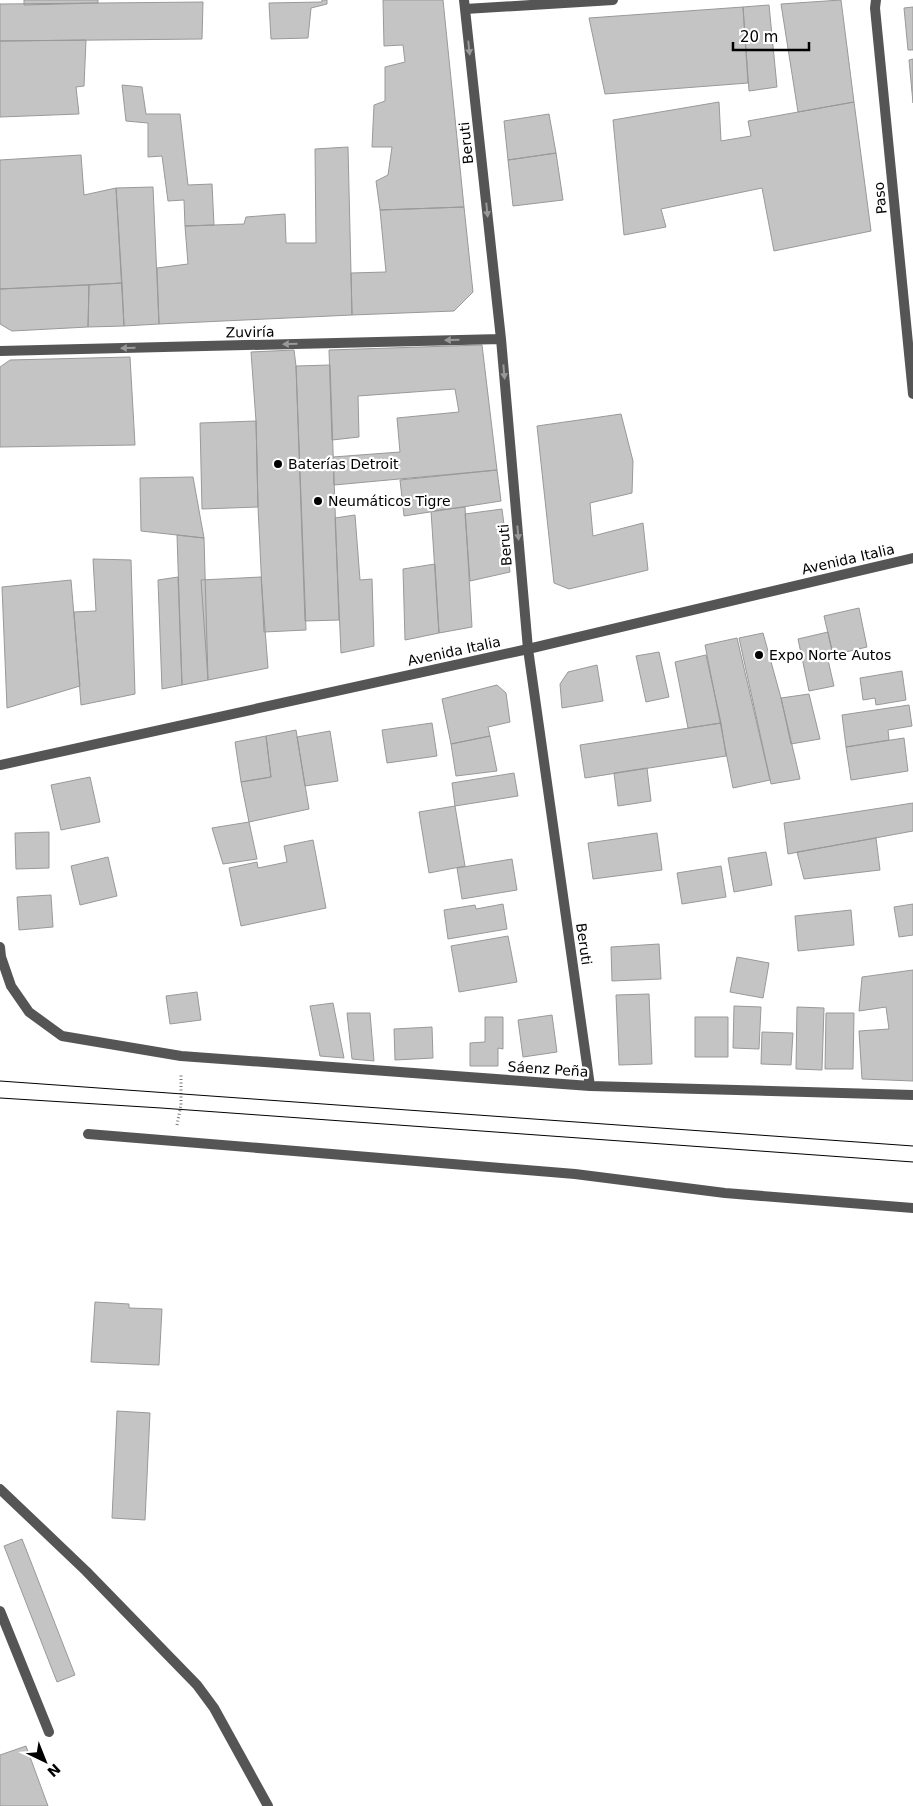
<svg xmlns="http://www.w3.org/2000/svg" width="913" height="1806" viewBox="0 0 913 1806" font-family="'DejaVu Sans',sans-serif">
  <rect width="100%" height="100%" fill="#fff"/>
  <!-- building -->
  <path fill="#c4c4c4" stroke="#999" d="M24 0H98V3L24 5Z
    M322 0H327V4L311 8 308 38 271 39 269 3 322 2Z
    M383 0H443L464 207 380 210 376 181 388 175 392 147H372L374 105 385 101V67L405 62 403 45 384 46Z
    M841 0 854 102 798 112 781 4Z
    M203 2 202 39 0 41V4Z
    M769 5 777 87 749 91 743 7Z
    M743 7 748 83 605 94 589 18Z
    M913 7V50H908L904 8Z
    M86 40 84 86 76 87 79 114 0 117V41Z
    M913 59V103L909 60Z
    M122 85 142 87 146 114H180L188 185 212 184 214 225 185 226 184 200 168 201 162 156 148 157V123L126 121Z
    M719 102 721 141 751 136 748 121 854 102 871 231 774 251 762 188 661 209 666 227 624 235 613 120Z
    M549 114 556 153 508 160 504 121Z
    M348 147 352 315 159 324 157 268 188 264 185 226 244 224 246 217 285 214 286 243H316L315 149Z
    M556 153 563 200 513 206 508 160Z
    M81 155 84 195 116 188 122 283 0 289V160Z
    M153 187 159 324 124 326 116 188Z
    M464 207 473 292 454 311 352 315 351 273 386 272 380 210Z
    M122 283 124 326 88 327 89 285Z
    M89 285 88 327 12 331 0 324V289Z
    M482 345 497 470 334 485 333 457 400 452 397 418 459 412 455 389 358 396 359 437 332 440 329 350Z
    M294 350 296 366 306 630 264 632 258 507 256 421 251 352Z
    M130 357 135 445 0 447V367L10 360Z
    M330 365 339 620 305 621 296 366Z
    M621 414 633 461 632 493 590 503 593 536 643 523 648 570 569 589 554 583 537 426Z
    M256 421 258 507 202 509 200 423Z
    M497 470 501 501 404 516 400 480Z
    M193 477 204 538 141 531 140 478Z
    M465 507 472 627 439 633 431 511Z
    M502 509 510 572 470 581 465 514Z
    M355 515 360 580 372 579 374 646 341 653 335 518Z
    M177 535 204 538 208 680 182 685Z
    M93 559 131 560 135 694 81 705 74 612 96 611Z
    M435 564 439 633 405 640 403 569Z
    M178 577 182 685 162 689 158 580Z
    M261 577 268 668 208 680 201 580Z
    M71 580 80 686 7 708 2 587Z
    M859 608 867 647 833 655 824 616Z
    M828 632 834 659 828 660 834 686 809 691 798 639Z
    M763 633 781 698 800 779 771 784 739 638Z
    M737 638 770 780 733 788 705 645Z
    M659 652 669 697 646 702 636 656Z
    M706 655 721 723 688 728 675 662Z
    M597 665 603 701 562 708 560 684 568 672Z
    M902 671 906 700 876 705 875 698 863 700 860 678Z
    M497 685 506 693 510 722 488 727 490 736 451 744 442 699Z
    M809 694 820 739 791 744 781 698Z
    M909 705 912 726 888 730 889 740 846 747 842 715Z
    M432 723 437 756 387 763 382 730Z
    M721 723 726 756 585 778 580 745Z
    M296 730 309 809 249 822 241 782 271 777 266 736Z
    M330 731 338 781 305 786 297 737Z
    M266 736 271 777 241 782 235 742Z
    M490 736 497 771 456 776 451 744Z
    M904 738 908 771 851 780 846 747Z
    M647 768 651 801 618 806 614 773Z
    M514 773 518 796 455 806 452 783Z
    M90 777 100 822 61 830 51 785Z
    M913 803V831L788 854 784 823Z
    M455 806 465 866 429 873 419 812Z
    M249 822 257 859 223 864 212 828Z
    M49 832V868L16 869 15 833Z
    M657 833 662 870 593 879 588 843Z
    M876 838 880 870 804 879 797 852Z
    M313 840 326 908 241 926 229 868 257 862 258 868 287 862 284 846Z
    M766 852 772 885 734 892 728 858Z
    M108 857 117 896 80 905 71 866Z
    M512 859 517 890 462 899 457 868Z
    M721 866 726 897 682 904 677 873Z
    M51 895 53 927 19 930 17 897Z
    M503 904 507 929 448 939 444 910 475 905 476 909Z
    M913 904V935L899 937 894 907Z
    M851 910 854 945 798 951 795 916Z
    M508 936 517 982 459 992 451 946Z
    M659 944 661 979 612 981 611 947Z
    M737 957 769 963 763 998 730 992Z
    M913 970V1081L862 1079 859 1031 889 1029 886 1007 859 1011 862 977Z
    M197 992 201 1020 170 1024 166 996Z
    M649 994 652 1064 619 1065 616 995Z
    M333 1003 344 1058 320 1056 310 1006Z
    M734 1006 761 1007 759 1049 733 1048Z
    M797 1007 824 1008 822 1070 796 1069Z
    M347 1013H370L374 1061 352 1059Z
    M826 1013H854L853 1069H825Z
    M552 1015 557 1052 523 1057 518 1020Z
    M485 1017H503V1049L498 1048V1066H470V1043L485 1042Z
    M695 1017H728V1057H695Z
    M432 1027 433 1058 395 1060 394 1029Z
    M762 1032 793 1033 791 1065 761 1064Z
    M95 1302 129 1304V1308L162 1309 159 1365 91 1362Z
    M117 1411 150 1413 145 1520 112 1518Z
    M22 1539 75 1675 57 1682 4 1546Z
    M26 1746 48 1806H0V1755Z"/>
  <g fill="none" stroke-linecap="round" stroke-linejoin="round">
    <!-- path -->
    <path stroke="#777" stroke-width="3" stroke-dasharray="1 2.5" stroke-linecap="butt" d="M177 1125 181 1105V1074"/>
    <!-- service -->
    <path stroke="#555" stroke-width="10" d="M0 1489 86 1571 197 1685 214 1708 268 1806
      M0 1611 49 1732"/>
    <!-- minor -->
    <path stroke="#555" stroke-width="10" d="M464 0 501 339 528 649 590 1086
      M465 9 613 0
      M0 351 501 339
      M0 947 1 957 11 986 29 1012 62 1036 181 1056 590 1086 913 1095
      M88 1134 575 1174 725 1193 913 1208"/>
    <!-- tertiary -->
    <path stroke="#555" stroke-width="10" d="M876 0 875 8 913 394
      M0 765 528 649 913 558"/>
    <!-- tram -->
    <path stroke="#000" stroke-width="1" d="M0 1081 913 1146
      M0 1098 161 1108 913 1162"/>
  </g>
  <!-- one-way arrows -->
  <defs><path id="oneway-solid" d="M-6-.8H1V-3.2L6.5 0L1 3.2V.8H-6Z" transform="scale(1.25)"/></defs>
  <g fill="#999">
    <use href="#oneway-solid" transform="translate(469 48) rotate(84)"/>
    <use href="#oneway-solid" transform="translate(487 210) rotate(84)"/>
    <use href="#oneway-solid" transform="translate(452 340) rotate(179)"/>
    <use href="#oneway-solid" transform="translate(290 344) rotate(179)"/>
    <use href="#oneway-solid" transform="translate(128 348) rotate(179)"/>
    <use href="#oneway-solid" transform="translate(504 372) rotate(85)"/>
    <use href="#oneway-solid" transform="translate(518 533) rotate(85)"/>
  </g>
  <!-- markers -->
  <g fill="#000" stroke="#fff" stroke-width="2">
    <circle cx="278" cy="464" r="5"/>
    <circle cx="318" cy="501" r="5"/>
    <circle cx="759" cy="655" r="5"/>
  </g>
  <g text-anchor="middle" stroke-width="4.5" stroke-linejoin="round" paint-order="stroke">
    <!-- street labels -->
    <g font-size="14" fill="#000" stroke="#fff">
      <text transform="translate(466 143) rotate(-96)" y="5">Beruti</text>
      <text transform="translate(880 198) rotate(-96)" y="5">Paso</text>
      <text transform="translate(250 332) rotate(-1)" y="5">Zuviría</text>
      <text transform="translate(505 545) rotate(-95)" y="5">Beruti</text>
      <text transform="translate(848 559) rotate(-13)" y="5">Avenida Italia</text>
      <text transform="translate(454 651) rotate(-12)" y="5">Avenida Italia</text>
      <text transform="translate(584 944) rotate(82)" y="5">Beruti</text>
      <text transform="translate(548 1069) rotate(4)" y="5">Sáenz Peña</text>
    </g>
    <!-- poi labels -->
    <g font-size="14" fill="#000" stroke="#fff" text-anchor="start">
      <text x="288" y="469">Baterías Detroit</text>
      <text x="328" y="506">Neumáticos Tigre</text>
      <text x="769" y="660">Expo Norte Autos</text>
    </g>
  </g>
  <!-- north arrow -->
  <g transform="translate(45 1761) rotate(137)" stroke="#ffffff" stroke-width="4" paint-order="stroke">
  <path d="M0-4L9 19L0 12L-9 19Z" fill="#000000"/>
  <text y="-8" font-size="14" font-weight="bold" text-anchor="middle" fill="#000000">N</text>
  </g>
  <!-- scale -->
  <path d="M733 42v8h76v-8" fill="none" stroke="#000000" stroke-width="2.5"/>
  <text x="740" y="42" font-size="15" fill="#000000" stroke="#ffffff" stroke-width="4" paint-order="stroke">20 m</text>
</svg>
